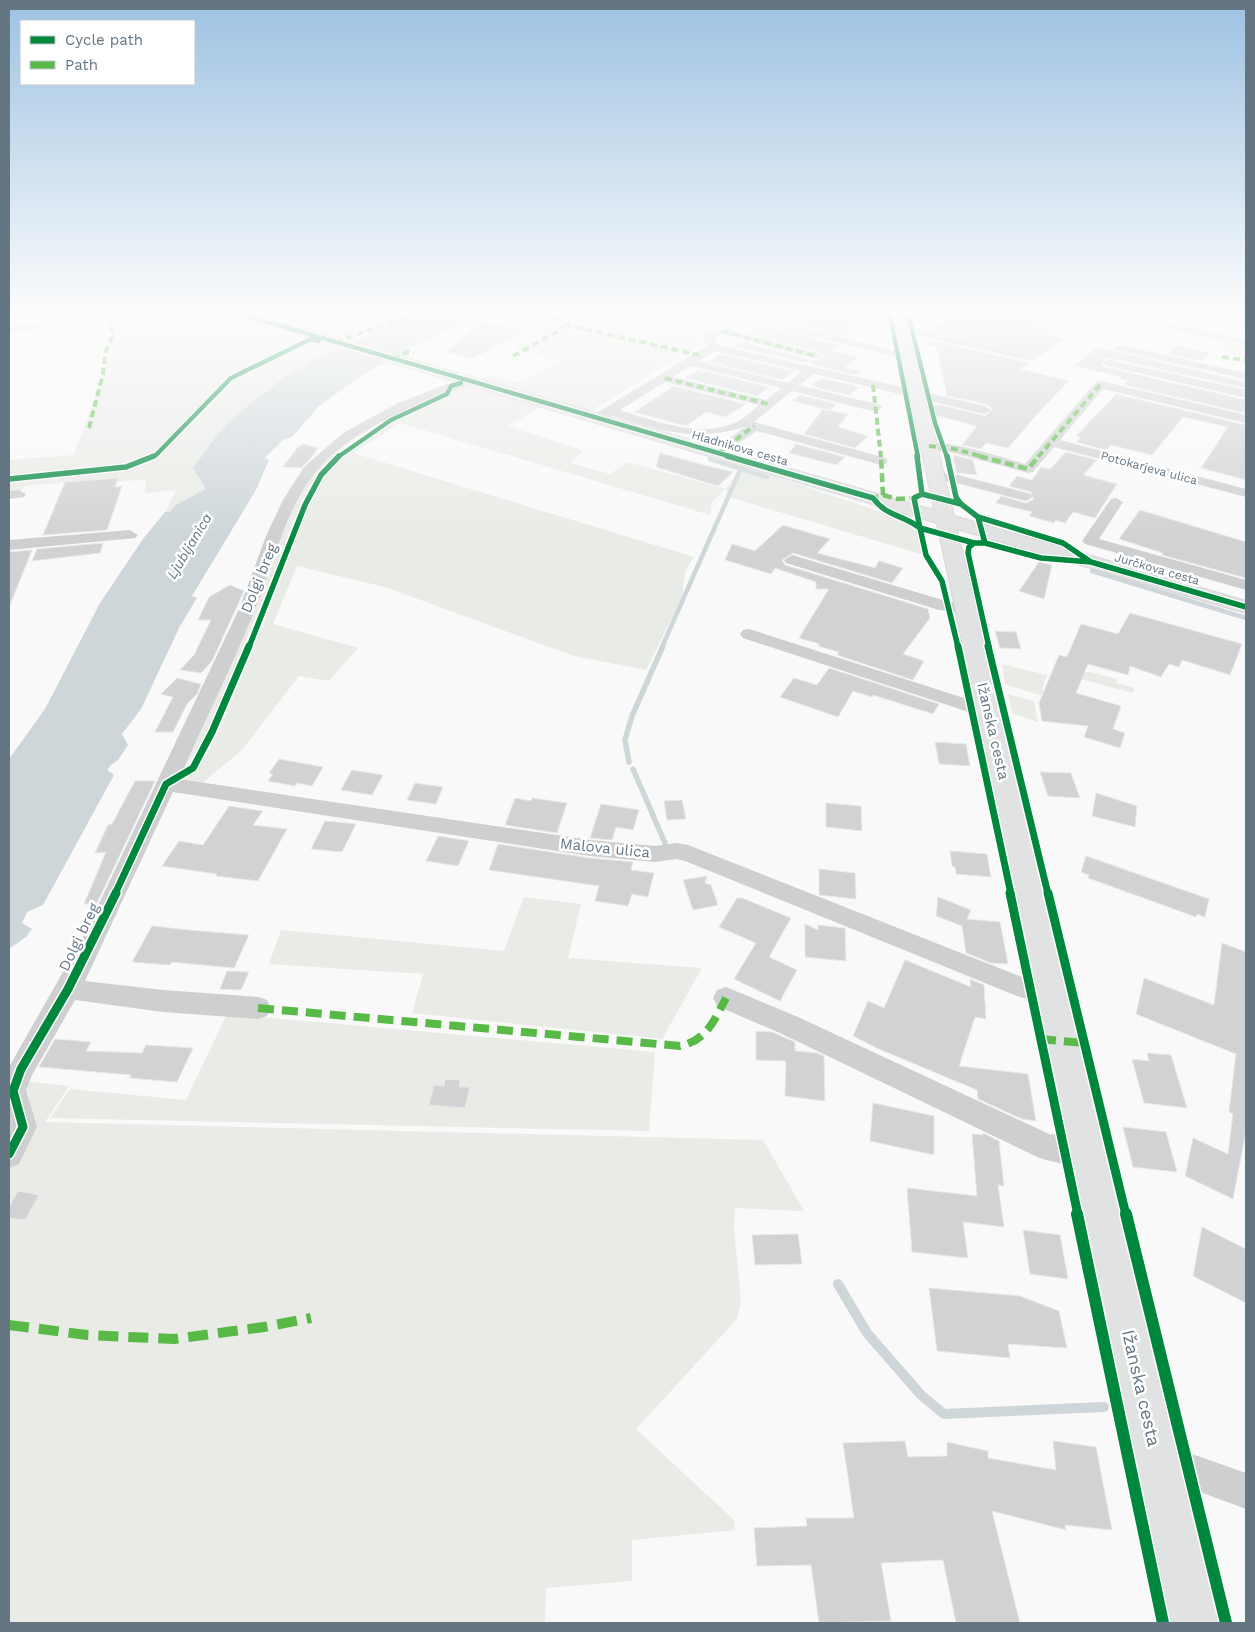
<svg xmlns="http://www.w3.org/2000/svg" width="1255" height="1632" viewBox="0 0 1255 1632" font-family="'Work Sans',sans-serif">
  <rect width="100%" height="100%" fill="#f9f9f9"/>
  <!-- green -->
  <path fill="#e8ebe6" d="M153 310H208L256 324 270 332 274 329 307 339 228 377 199 410 152 454 125 465 9 477V460L74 455 107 362 114 318Z
    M249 310H424L409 319 369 330 349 340Z
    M484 310H590L612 316 639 310 718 330 705 335 700 344 591 411 482 379 491 375 519 383 560 361 513 348 541 333 492 320 477 313Z
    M1048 310H1105L1246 340V357L1221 353 1226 343C1191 336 1156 325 1121 327L1115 332 1119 336 1107 339 1104 335 1075 321 1077 317Z
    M310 341 338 349 286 376 220 431 193 468 206 489 175 505 170 512H165L176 490 145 493 146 479 117 482V478L24 486 22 490 9 491V481L127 468 160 455 206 410 234 379Z
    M468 385 541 406 508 426 584 451 570 463 610 474 628 462 725 489 742 469 766 478 770 475 908 521 920 532 924 555 732 498 725 489 712 502 710 515 400 423 353 453 694 557 685 571 682 597 646 670 574 656 385 587 297 566 273 624 358 648 329 681 299 676 241 751 202 783 185 779C211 758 222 722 235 692 253 650 270 608 286 565 297 536 306 501 325 475 352 438 409 411 451 394L455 389Z
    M421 402C386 421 340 441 317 475 298 501 289 535 277 565 260 607 242 649 225 691 212 719 201 755 176 775L288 511 326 456 383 418Z
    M1002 664 1047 675 1042 690 1078 701 1076 707 1005 684Z
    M1079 672H1090L1117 679 1116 683 1134 688 1133 693 1077 678Z
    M1008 694 1034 701 1038 722 1012 713Z
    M524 897 581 904 568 958 702 968 662 1039 412 1013 423 974 269 964 281 930 504 951Z
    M227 1014 655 1052 649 1131 50 1118 70 1089 186 1100Z
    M23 1081 69 1086 45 1122 763 1140 804 1211 735 1208 734 1229 741 1300 737 1319 636 1429 734 1520 735 1530 632 1540V1581L546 1588 545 1623H9V1170C27 1135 40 1121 23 1081Z"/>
  <!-- water -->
  <path fill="#ced6d9" d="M9 310H70L9 322Z
    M424 310H484L466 322 420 343 362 375 318 407 292 437 284 439 265 458 269 460 256 490 192 596 197 598 180 626 141 709 122 734 128 745 118 760 111 765 107 770 114 775 43 905 27 912 22 923 32 929 26 937 9 949V759L45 709 100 603 143 539 165 512H170L175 505 206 489 193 468 220 431 239 413 286 376 312 361 397 322 417 315Z"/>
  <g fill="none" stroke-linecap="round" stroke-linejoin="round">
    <!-- stream-far3 -->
    <path stroke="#ced6d9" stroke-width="4" d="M1094 310 1246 342"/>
    <!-- stream-far2 -->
    <path stroke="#ced6d9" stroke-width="4.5" d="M710 459 767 477
      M1092 571 1246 618
      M662 647 741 468"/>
    <!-- stream-far1 -->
    <path stroke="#ced6d9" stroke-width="5.5" d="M629 762 625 740 632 716 663 646
      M633 769 665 843"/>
    <!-- stream -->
    <path stroke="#ced6d9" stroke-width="10" d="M838 1284 867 1333 921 1395 944 1414 1104 1407"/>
  </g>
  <!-- building -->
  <path fill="#d0d2d3" stroke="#e8e8e8" d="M754 310H779L823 321 842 311 866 316 846 328 856 330 845 336 750 312Z
    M957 310H987L1052 328 1044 334 1063 339 1038 357 933 331 936 325 945 318 956 321Z
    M1018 310H1046L1062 313 1056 319Z
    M1180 310H1184L1240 329 1235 331 1179 314Z
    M1210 310H1235L1246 313V321Z
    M739 320 839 345 829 350 858 357 845 368 861 371 856 375 814 365 810 360 806 363 732 346 740 341 816 361 824 356 820 352 750 334 755 327 734 323Z
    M481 321 527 331 471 359 444 351 456 345Z
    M929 340 1030 363 1020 369 1069 381 1038 413 1008 448 986 443 981 449 962 445 977 426 931 414 929 405H941L985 416 993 409 985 404 947 396 936 346 927 345Z
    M1177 345 1210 353 1202 361 1168 354Z
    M1097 347 1246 382V388L1109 358 1101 363 1105 367 1246 400V413L1124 385 1128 381 1119 378 1120 377 1075 366Z
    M720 354 794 371 782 380 709 362Z
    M698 370 770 387 757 396 685 378Z
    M822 378 859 387 849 395 811 386Z
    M674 386 746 404 725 417 706 412 686 426 634 412Z
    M1116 394 1246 425V480L1201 468 1228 427 1183 417 1152 455 1111 445 1106 450 1076 442 1081 437 1076 436Z
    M800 395 837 404 830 410 793 401Z
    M823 409 848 414 838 427 868 436 855 448 804 434Z
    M304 444 318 448 310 459 301 468 283 467 297 448Z
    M796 444 845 457 836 465 789 453Z
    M1066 452 1097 460 1083 475 1117 484 1095 518 1073 512 1065 523 1056 520 1054 523 1029 516 1032 512 996 503 1001 496 1026 503 1034 499 1031 492 1009 486 1017 476 1032 480 1041 467 1050 469Z
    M660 453 708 466 733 472 718 486 656 467Z
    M954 455 973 460 977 475 957 473 953 457Z
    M118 478 115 487 122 486 107 530 43 535 65 482Z
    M1140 510 1246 542V578L1162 555 1163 553 1119 539Z
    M783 525 830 539 817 553 875 568 879 561 903 568 892 583 793 553 782 560 785 565 928 609 930 618 903 654 924 661 913 680 837 655 839 652 818 646 820 644 799 638 829 589H816V582L775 568 771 574 725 560 732 544 755 551Z
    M103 543 100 553 32 561 37 549Z
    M32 550 10 605H9V552Z
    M1039 562 1052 565 1044 599 1019 591Z
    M230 585 244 591 212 661 201 673 180 670 194 655 211 620H198L209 597Z
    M1130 613 1242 644 1230 675 1182 660 1179 667 1169 664 1161 677 1130 666 1128 675 1088 664 1076 693 1121 706 1113 729 1125 733 1120 748 1084 737 1088 726 1042 721 1039 703 1059 655 1067 657 1081 624 1118 634Z
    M995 631 1016 632 1021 649 1000 648Z
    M829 668 939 704 933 714 873 695 872 697 853 691 838 717 780 697 794 678 817 685Z
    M177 678 201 684 197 694 187 704 173 732H155L173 697 161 694Z
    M935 742 966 744 970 766 939 764Z
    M279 759 323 767 312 786 297 783 295 786 268 781 273 774 269 773Z
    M352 770 383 775 372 795 341 790Z
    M1040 772 1071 773 1080 798 1048 796Z
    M135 781H155L97 903 84 904 106 852 95 853 108 825 112 824Z
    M415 783 443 787 436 804 407 800Z
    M1096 793 1137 806 1135 827 1092 816Z
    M515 798 531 801 532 798 567 803 557 833 505 825Z
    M682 800 686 819 667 820 664 801Z
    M826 803 861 806 862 831 826 827Z
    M601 804 639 810 633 830 616 827 612 840 590 838Z
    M229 806 263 811 253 825 287 829 258 881 216 876 217 874 162 866 179 841 203 845Z
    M325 821 356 824 342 852 311 849Z
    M438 836 469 841 458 866 426 861Z
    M498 844 590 858 633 862 631 870 654 873 648 897 632 894 628 906 595 901 599 886 489 870Z
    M950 851 987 854 991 877 956 874 955 867 952 866Z
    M1086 856 1209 899 1205 917 1197 914 1196 917 1088 878 1089 875 1081 872Z
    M819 869 855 873 856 899 819 895Z
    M707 876 705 883 711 885 718 905 693 910 683 880Z
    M938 897 971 910 967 919 1000 922 1008 964 991 963 966 953 962 926 936 916Z
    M737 898H742L791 918 769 957 797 970 780 1001 734 979 756 943 719 927Z
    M805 924 818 930V925L845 928 846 961 805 957Z
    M152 926 188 930 249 935 234 968 171 962 170 965 132 962Z
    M1222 943 1246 952V1131L1233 1199 1185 1176 1193 1138 1228 1154 1233 1114 1229 1112 1236 1054 1136 1014 1144 978 1214 1005Z
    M905 960 971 987 970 979 984 985 986 1019 975 1017 959 1066 1028 1074 1036 1121 1022 1119 978 1099 977 1090 879 1049 853 1036 868 1001 884 1008Z
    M227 971 249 972 241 990 220 989Z
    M756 1031 772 1032 795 1042V1051L817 1053 824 1056 825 1101 785 1096 786 1061 756 1060Z
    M55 1039 91 1042 86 1051 142 1053 146 1045 193 1048 177 1082 129 1078 131 1075 39 1067Z
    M1147 1053 1171 1055 1187 1108 1144 1103 1132 1059 1149 1061Z
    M445 1079 460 1080 459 1087H470L465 1108 429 1105 434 1085 444 1086Z
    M873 1103 934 1116V1155L870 1141Z
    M1123 1127 1166 1132 1177 1172 1133 1167Z
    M983 1133 999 1141 1004 1186 998 1185 1004 1227 963 1222 968 1258 912 1252 907 1188 977 1196 972 1134 983 1135Z
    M18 1191 39 1195 25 1220 9 1218V1207Z
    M1202 1227 1246 1249V1303L1193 1276Z
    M1023 1230 1060 1235 1068 1279 1030 1274Z
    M798 1234 802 1264 755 1265 752 1235Z
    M929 1288 1020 1296 1059 1311 1067 1348 1008 1344 1010 1358 937 1351Z
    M905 1441 908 1457 947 1456V1442L988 1451V1458L1056 1470 1053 1441 1096 1447 1112 1530 1065 1525 1066 1530 992 1511 1020 1623H956L943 1560 881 1563 891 1621 819 1623 811 1565 757 1566 754 1528 807 1526 806 1518H854L843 1443Z"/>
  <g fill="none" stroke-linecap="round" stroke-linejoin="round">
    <!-- major casing -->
    <g stroke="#d5d6d7" stroke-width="2">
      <path id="major" d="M220 310H240L934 510 892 310H904L954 516 1246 601V613L957 529 1219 1623H1171L937 523 221 313Z"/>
    </g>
    <!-- minor -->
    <path fill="#cecfd0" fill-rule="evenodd" d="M118 310H144L139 313 9 333V327Z
      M719 310H733L896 351 912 353 914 355 908 358 896 357 720 313Z
      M856 310H877L904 316 905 318 900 321Z
      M989 310H1009L1066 323 1067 325 1062 328Z
      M1186 310H1203L1246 323V329Z
      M902 326 1031 355 1037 358 1031 361 898 331 897 329Z
      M722 328 820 354 822 356 816 359 722 334 715 337 717 345 985 406 991 410 985 414 935 402 918 401 912 397 814 374 799 385 880 405 882 408 876 412 792 391 754 422 886 458 888 461 886 464 881 465 757 431 718 457 711 453 713 450 745 427C693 442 660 431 611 415L603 421H593L592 418 593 415 707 346 703 340 706 333ZM715 351 802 371 788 383 699 361ZM691 366 781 388 766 400 673 377ZM665 382 759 405C753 410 747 416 740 420 705 441 655 421 620 410Z
      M1119 345 1246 373V379L1115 350 1113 348Z
      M1109 360 1246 390V398L1105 365 1103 363Z
      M468 376 474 380 472 383C424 405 373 418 332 455 287 495 277 556 255 609 232 667 204 722 179 779L590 840 655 846 677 843 688 845 1027 979 1052 980 1061 984 1064 991 1061 998C1047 1003 1031 1001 1017 996L685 861 677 859 655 862 590 856 173 792 85 981 163 990 258 997 267 1000 271 1008 267 1016 258 1019 163 1012 75 1000 32 1075 26 1090 37 1127 19 1164 9 1168V1067L85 933 239 609 266 536 283 500 304 467 343 433 398 403Z
      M1100 381 1246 415V423L1103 389 1060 440 1246 489V497L1054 447 1033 472 1028 473 954 453 924 449 922 446C932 434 1008 459 1025 464L1096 382Z
      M935 472 954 474 1031 494 1033 497 1026 501 953 482 930 479 928 476 930 473Z
      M19 490 26 494 24 497 9 499V491Z
      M1116 498 1123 502 1099 539 1246 580V590L1085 544 1082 541 1111 499Z
      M130 530 138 535 135 538 9 550V540Z
      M792 555 946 601 971 604 973 608 971 612 965 613 939 610 786 563 784 560Z
      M749 629 995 708 998 712 995 716 988 718 981 716 743 638 740 634 743 630Z
      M726 987 798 1017 1049 1134 1088 1138 1098 1142 1102 1152 1098 1162C1081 1169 1054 1163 1037 1157L780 1033 717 1006 713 998 717 990Z
      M1158 1442 1246 1473V1509L1146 1472 1140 1460 1146 1448Z"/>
    <!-- major -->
    <use href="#major" fill="#e1e2e2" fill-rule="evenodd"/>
    <!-- quiet-far3 -->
    <path stroke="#58b947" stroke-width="4" stroke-dasharray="7 4" stroke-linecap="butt" d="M509 310 561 320
      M564 315 561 320 563 323 575 327 699 355
      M92 317 101 311
      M722 331 816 356
      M336 342 407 317 405 312 409 310
      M513 356 557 332 565 324
      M1222 357 1246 360
      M393 359 408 352 414 353
      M665 378 768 404
      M873 385 881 457
      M89 428 103 374 105 354 112 338 111 320 107 315
      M929 446 955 449 984 457
      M718 453 754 426
      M1038 457 1100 385"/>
    <!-- quiet-far2 -->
    <path stroke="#58b947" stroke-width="4.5" stroke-dasharray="9 4.5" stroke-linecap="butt" d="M979 456 1028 469 1039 456
      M883 495 898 499 914 498
      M875 501 873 498 883 495 881 456"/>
    <!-- quiet-far1 -->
    <path stroke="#58b947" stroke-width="8" stroke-dasharray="16 8" stroke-linecap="butt" d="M258 1008 680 1046C707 1040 714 1021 726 998
      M1040 1039 1084 1043"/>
    <!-- quiet -->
    <path stroke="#58b947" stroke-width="10" stroke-dasharray="20 10" stroke-linecap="butt" d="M9 1325 87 1335 174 1339 264 1327 311 1318"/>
    <!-- cycleway-far4 casing -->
    <g stroke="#fff" stroke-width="6">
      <path id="cycleway-far4" d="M226 310 732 457
        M889 310 918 457
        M907 310 935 423 947 457
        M151 457 156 455 231 378 311 339 319 341
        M338 457 391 420 447 394 451 386 461 383"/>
    </g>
    <!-- cycleway-far3 casing -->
    <g stroke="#fff" stroke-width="8">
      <path id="cycleway-far3" d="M727 456 873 498C887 517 902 514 920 528
        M917 456 922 494
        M947 456 956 497 961 504
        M9 479 126 467 154 456
        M922 494 961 504 978 517 985 543H974L920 528 914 498Z
        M978 517 1063 543 1091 562
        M920 528 926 555 942 581 958 647
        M974 543 969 547 968 553 989 647
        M985 543 1041 558 1091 562 1246 607
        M249 647 305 505 321 475 339 456"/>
    </g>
    <!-- cycleway-far2 casing -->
    <g stroke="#fff" stroke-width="10">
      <path id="cycleway-far2" d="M958 646 1011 894
        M988 646 1048 894
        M115 894 166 784 193 768 212 732 249 646"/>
    </g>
    <!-- cycleway-far1 casing -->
    <g stroke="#fff" stroke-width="12">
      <path id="cycleway-far1" d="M1010 893 1078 1215
        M1048 893 1126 1215
        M9 1154 23 1127 13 1091 21 1069 68 989 116 893"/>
    </g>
    <!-- cycleway casing -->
    <g stroke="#fff" stroke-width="15">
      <path id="cycleway" d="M1077 1214 1163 1623
        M1126 1214 1226 1623"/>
    </g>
    <!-- cycleway-far4 -->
    <use href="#cycleway-far4" stroke="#00873e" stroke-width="4.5"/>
    <!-- cycleway-far3 -->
    <use href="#cycleway-far3" stroke="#00873e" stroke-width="5.5"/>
    <!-- cycleway-far2 -->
    <use href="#cycleway-far2" stroke="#00873e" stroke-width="7"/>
    <!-- cycleway-far1 -->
    <use href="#cycleway-far1" stroke="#00873e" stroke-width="9"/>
    <!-- cycleway -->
    <use href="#cycleway" stroke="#00873e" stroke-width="12"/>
  </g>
  <!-- sky -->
  <linearGradient id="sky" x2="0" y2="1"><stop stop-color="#9dc2e2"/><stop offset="0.58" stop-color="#fcfcfc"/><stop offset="1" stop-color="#fcfcfc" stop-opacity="0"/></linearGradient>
  <rect width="1255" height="539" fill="url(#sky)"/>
  <g text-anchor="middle" stroke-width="5" stroke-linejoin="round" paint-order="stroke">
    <!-- far-street labels -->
    <g font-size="12" fill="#657683" stroke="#fff">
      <text transform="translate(740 448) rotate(16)" y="4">Hladnikova cesta</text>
      <text transform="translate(1149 468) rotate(15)" y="4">Potokarjeva ulica</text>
      <text transform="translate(1157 569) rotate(16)" y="4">Jurčkova cesta</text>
    </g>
    <!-- far-water labels -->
    <g font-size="14" font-style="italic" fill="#60757c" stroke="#fff">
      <text transform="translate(189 546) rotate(-59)" y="5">Ljubljanica</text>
    </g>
    <!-- street labels -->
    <g font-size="15" fill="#657683" stroke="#fff">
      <text transform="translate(259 578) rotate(-68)" y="5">Dolgi breg</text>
      <text transform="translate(993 731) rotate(77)" y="5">Ižanska cesta</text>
      <text transform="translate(605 848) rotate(6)" y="5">Malova ulica</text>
      <text transform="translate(79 937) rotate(-64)" y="5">Dolgi breg</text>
    </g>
    <!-- near-street labels -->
    <g font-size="18" fill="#657683" stroke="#fff">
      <text transform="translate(1141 1388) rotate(77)" y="6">Ižanska cesta</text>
    </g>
  </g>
  <!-- border -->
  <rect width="1255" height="1632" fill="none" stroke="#657683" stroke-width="20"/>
  <!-- legend -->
  <rect x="20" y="20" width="175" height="65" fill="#ffffff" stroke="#c1c8cd"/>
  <rect x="30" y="36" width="25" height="8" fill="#00873e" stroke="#c1c8cd"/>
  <text x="65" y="45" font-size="15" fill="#657683">Cycle path</text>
  <rect x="30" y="61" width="25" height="8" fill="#58b947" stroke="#c1c8cd"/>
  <text x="65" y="70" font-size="15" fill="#657683">Path</text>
</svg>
